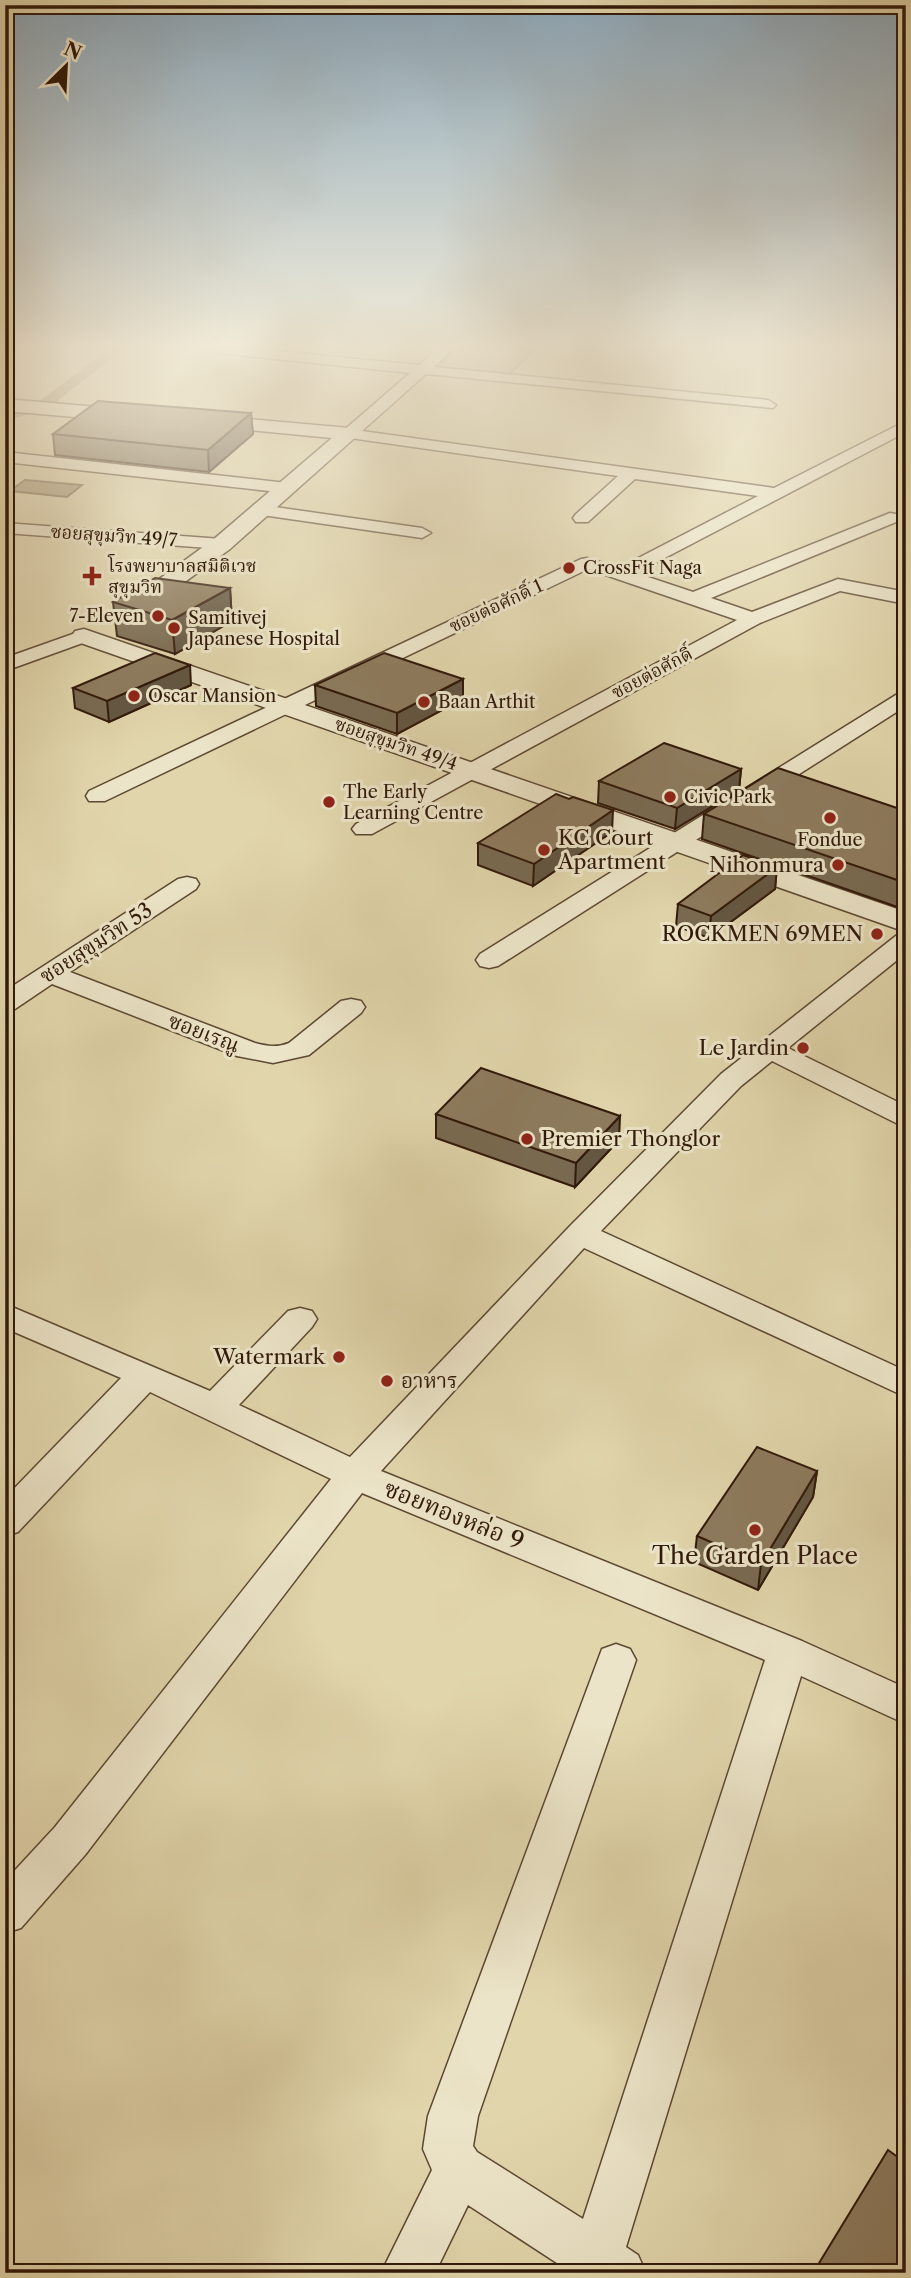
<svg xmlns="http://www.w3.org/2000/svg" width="911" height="2278" viewBox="0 0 911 2278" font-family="'Libre Caslon Text','Noto Serif Thai',serif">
  <rect width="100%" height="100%" fill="#e1d5ab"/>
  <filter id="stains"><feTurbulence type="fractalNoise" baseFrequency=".00286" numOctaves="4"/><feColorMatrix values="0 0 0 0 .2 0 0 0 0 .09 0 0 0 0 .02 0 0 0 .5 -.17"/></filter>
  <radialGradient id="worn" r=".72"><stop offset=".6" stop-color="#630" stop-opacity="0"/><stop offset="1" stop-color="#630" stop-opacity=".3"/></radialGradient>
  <!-- green -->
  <path fill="#c3b590" stroke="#7a674d" stroke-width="2" d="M457 349H536L509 374 435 367Z"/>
  <!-- water -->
  <path fill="#a59574" stroke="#77634a" stroke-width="2" d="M25 480 82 485 67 497 10 491Z"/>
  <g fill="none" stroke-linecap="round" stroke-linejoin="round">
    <!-- canal -->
    <path fill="#a59574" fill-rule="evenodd" d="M109 349H124L48 408 5 421V412L38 402Z"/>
    <!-- minor casing -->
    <g stroke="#5d4832" stroke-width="3">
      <path id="minor" d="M211 349H255L419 365 438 349H453L434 367 768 400 776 405 773 408 426 374 362 431 774 488 906 421V432L636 573 693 592 890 513 896 514 899 518 896 522 711 598 752 612 838 579 906 592V604L840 591 760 623 372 834H356L352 829 356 824 737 620 588 569 105 801H89L86 796 89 791 581 559 587 558 619 568 758 496 635 479 588 522H576L573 518 576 514 618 476 343 437 341 434 343 431 410 373 218 353Z
        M5 452 287 483 295 488 287 493 5 462Z
        M261 505 422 528 431 533 422 538 255 514 252 510 255 506Z
        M5 523 222 539 231 544 222 549 5 533Z
        M84 630 91 632 94 636 91 640 5 671V658Z
        M906 691V706L498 966 489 968 480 966 476 960 480 954 899 693Z
        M187 877 196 879 199 884 196 889 70 972 255 1043C267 1046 277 1048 289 1043L341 1001 351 999 361 1001 365 1007 361 1013 309 1055 273 1063 237 1056 52 984 15 1009 5 1011V991L178 879Z
        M906 932V953L788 1048 906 1106V1126L896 1123 772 1061 741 1086 601 1231 906 1371V1397L584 1248 381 1471 802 1641 906 1688V1724L801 1676 626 2247 638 2255 646 2273H561L563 2267 468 2205 435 2273H381L432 2170 423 2149 428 2116 602 1649 616 1644 630 1649 636 1660 478 2116 473 2146 477 2152 583 2219 765 1660 362 1493 85 1855 21 1928 5 1933V1881L55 1827 331 1479 150 1392 18 1532 5 1536V1498L121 1378 5 1328V1304L210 1391 288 1311 300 1308 312 1311 317 1319 312 1327 239 1405 350 1457 569 1227 721 1074 897 935Z"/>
    </g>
    <!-- tertiary casing -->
    <g stroke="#5d4832" stroke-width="3">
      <path id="tertiary" d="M5 399 133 410 143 416 133 422 5 411Z
        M202 415 349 428 359 434 230 549 141 614H125L121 609 125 604 214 539 332 438 195 425 192 421 195 417Z
        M84 629 906 912V932L75 641 72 636 75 631Z"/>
    </g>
    <!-- minor -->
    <use href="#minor" fill="#ece4c8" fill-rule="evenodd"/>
    <!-- tertiary -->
    <use href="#tertiary" fill="#ece4c8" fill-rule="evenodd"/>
  </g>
  <!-- wall -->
  <path fill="#796a51" stroke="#31190a" stroke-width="2" d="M251 413 253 434 209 472 55 455 53 434Z
    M230 588 232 621 175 654 117 636 113 602Z
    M463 679V699L397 734 316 706 315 685Z
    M191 685 109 722 75 708 73 688Z
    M741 769 739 790 675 829 598 803 599 781Z
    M906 811V910L702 839 704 814Z
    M612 832 533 886 478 865V843Z
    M777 867 775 889 709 938 676 926 678 904Z
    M436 1114 619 1140 575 1187 436 1138Z
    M817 1471 813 1497 758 1590 694 1562 697 1536Z"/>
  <!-- shaded-wall -->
  <path fill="#635642" stroke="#31190a" stroke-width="2" d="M251 413 253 434 209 472 208 450Z
    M230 588 232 621 175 654 172 620Z
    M190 665 191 685 109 722 107 701Z
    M463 679V699L397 734V713Z
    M741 769 739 790 675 829 677 808Z
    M613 810 612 832 533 886 534 864Z
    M777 867 775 889 709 938 711 916Z
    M620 1116 619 1140 575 1187 576 1163Z
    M817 1471 813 1497 758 1590 761 1564Z"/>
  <!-- building -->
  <path fill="#8d7b5e" stroke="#31190a" stroke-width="2" d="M98 401 251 413 208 450 53 434Z
    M155 578 230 588 172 620 113 602Z
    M155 653 190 665 107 701 73 688Z
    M384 653 463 679 397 713 315 685Z
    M664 743 741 769 677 808 599 781Z
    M778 768 906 811V883L704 814Z
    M556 794 569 799 573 797 613 810 534 864 478 843Z
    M743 855 777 867 711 916 678 904Z
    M481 1068 620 1116 576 1163 436 1114Z
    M757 1447 817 1471 761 1564 697 1536Z
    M888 2150 906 2163V2273H813Z"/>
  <!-- sky -->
  <linearGradient id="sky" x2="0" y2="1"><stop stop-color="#8da8ba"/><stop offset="0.52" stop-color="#f2ecd9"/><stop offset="1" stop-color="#f2ecd9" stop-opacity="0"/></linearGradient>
  <rect width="911" height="667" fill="url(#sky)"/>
  <!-- markers -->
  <g fill="#8f2418" stroke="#ece4c8" stroke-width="2.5">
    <circle cx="569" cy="568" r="7"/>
    <path d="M88.5 565.5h7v7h7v7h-7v7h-7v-7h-7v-7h7z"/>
    <circle cx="158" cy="616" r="7"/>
    <circle cx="174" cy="628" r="7"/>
    <circle cx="134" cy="696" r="7"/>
    <circle cx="424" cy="702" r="7"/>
    <circle cx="670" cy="797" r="7"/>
    <circle cx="329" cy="802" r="7"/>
    <circle cx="830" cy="818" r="7"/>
    <circle cx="544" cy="850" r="7"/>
    <circle cx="838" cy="865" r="7"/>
    <circle cx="877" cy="934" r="7"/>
    <circle cx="803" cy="1048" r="7"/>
    <circle cx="527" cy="1139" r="7"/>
    <circle cx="339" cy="1357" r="7"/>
    <circle cx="387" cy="1381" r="7"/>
    <circle cx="755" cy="1530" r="7"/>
  </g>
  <g text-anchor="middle" stroke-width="6" stroke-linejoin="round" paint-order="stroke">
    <!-- far-street labels -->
    <g font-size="18" fill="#31190a" stroke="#ece4c8">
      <text transform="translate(114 536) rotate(4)" y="6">ซอยสุขุมวิท 49/7</text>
      <text transform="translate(496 606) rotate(-25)" y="6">ซอยต่อศักดิ์ 1</text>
      <text transform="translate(652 673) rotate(-28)" y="6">ซอยต่อศักดิ์</text>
      <text transform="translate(396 744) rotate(19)" y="6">ซอยสุขุมวิท 49/4</text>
    </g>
    <!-- far-poi labels -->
    <g font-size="18" fill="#31190a" stroke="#ece4c8" text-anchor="start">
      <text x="108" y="572">โรงพยาบาลสมิติเวช<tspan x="108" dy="21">สุขุมวิท</tspan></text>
      <text x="583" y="574">CrossFit Naga</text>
      <text x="144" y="622" text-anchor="end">7-Eleven</text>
      <text x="188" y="624">Samitivej<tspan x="188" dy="21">Japanese Hospital</tspan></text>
      <text x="148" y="702">Oscar Mansion</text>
      <text x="438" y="708">Baan Arthit</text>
      <text x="343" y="798">The Early<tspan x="343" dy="21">Learning Centre</tspan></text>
      <text x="684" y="803">Civic Park</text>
      <text x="830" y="846" text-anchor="middle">Fondue</text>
    </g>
    <!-- poi labels -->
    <g font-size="21" fill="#31190a" stroke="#ece4c8" text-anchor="end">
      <text x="558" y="845" text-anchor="start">KC Court<tspan x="558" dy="24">Apartment</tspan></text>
      <text x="824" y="872">Nihonmura</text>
      <text x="863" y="941">ROCKMEN 69MEN</text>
      <text x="789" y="1055">Le Jardin</text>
      <text x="541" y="1146" text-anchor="start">Premier Thonglor</text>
      <text x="325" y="1364">Watermark</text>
      <text x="401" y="1388" text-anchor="start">อาหาร</text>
    </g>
    <!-- street labels -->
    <g font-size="21" fill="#31190a" stroke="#ece4c8">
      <text transform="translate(96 943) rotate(-33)" y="7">ซอยสุขุมวิท 53</text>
      <text transform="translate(204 1033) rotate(21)" y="7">ซอยเรณู</text>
    </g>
    <!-- near-street labels -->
    <g font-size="24" fill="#31190a" stroke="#ece4c8">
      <text transform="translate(454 1515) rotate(22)" y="8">ซอยทองหล่อ 9</text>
    </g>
    <!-- near-poi labels -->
    <g font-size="24" fill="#31190a" stroke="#ece4c8">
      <text x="755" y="1564">The Garden Place</text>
    </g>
  </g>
  <!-- margin -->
  <rect width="911" height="2278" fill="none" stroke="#e1d5ab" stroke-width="28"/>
  <rect x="7" y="7" width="897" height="2264" fill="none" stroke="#31190a" stroke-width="3.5"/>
  <rect x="14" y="14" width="883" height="2250" fill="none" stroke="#31190a" stroke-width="2"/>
  <!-- north arrow -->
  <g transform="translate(66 66) rotate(24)" stroke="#ece4c8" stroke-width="5" paint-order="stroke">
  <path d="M0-5L12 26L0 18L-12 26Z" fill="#31190a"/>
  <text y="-10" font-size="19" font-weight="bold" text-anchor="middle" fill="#31190a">N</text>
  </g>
  <rect width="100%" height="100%" filter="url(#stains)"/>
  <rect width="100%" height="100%" fill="url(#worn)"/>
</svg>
